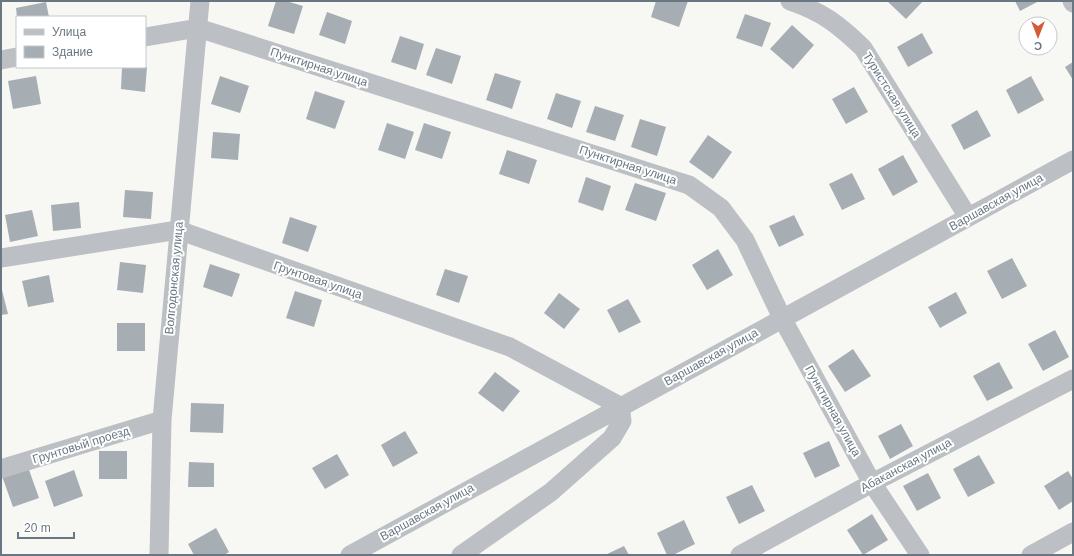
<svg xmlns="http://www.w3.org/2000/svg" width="1074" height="556" viewBox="0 0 1074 556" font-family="Arial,sans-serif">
  <rect width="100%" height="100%" fill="#f7f7f4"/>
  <!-- building -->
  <path fill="#a6adb3" d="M276 1H286L303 6 294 34 268 26Z
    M656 1H688L679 27 651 17Z
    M887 1H923L906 19Z
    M1015 1H1039L1020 11Z
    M46 2 49 17H17L16 8Z
    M327 12 352 21 345 44 319 35Z
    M745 14 771 23 762 47 736 38Z
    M792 25 814 45 793 69 770 49Z
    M922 33 933 53 908 67 897 47Z
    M400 36 424 44 416 70 391 62Z
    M436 48 461 56 452 84 426 75Z
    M1073 62V80L1065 67Z
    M122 67H147L145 92 121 89Z
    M495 73 521 81 512 109 486 100Z
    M36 76 41 104 13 109 8 81Z
    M220 76 249 86 240 113 211 104Z
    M1031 76 1044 100 1018 114 1006 90Z
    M854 87 868 112 846 124 832 99Z
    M315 91 345 101 335 129 306 119Z
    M556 93 581 101 572 128 547 119Z
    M595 106 624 115 615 141 586 132Z
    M977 110 991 136 964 150 951 125Z
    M640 119 666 127 657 156 631 147Z
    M387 123 414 132 405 159 378 150Z
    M424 123 451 132 442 159 415 150Z
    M213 132 240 134 238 160 211 158Z
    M708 135 732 152 713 179 689 162Z
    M507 150 537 160 529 184 499 174Z
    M903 155 918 182 893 196 878 169Z
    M852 173 865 199 842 210 829 184Z
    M586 177 611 186 603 211 578 202Z
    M635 183 666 193 656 221 625 210Z
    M125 190 153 192 151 219 123 217Z
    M79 202 81 228 53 231 51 205Z
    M32 210 38 236 10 242 5 215Z
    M794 215 804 235 779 247 769 226Z
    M290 217 317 226 308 252 282 243Z
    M718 249 733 275 707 290 692 265Z
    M1012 258 1027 286 1002 299 987 271Z
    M120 262 146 265 143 293 117 290Z
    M210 264 240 274 232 297 203 287Z
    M445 269 468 276 459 303 436 295Z
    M49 275 54 302 28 307 22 281Z
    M1 286 8 314 1 315Z
    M295 291 322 300 314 327 286 318Z
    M956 292 967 313 940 328 928 307Z
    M559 293 580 309 564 329 544 313Z
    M628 299 641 322 619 333 607 310Z
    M117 323H145V351H117Z
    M1055 330 1069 357 1043 371 1028 344Z
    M853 349 871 376 845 392 828 366Z
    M999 362 1013 388 987 401 973 376Z
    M495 372 520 391 503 412 478 393Z
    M191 403 224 404 223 433 190 432Z
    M901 424 913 446 890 459 878 436Z
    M405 431 418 453 393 467 381 445Z
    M829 441 840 466 815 478 803 453Z
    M99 451H127V479H99Z
    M337 454 349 475 325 489 312 468Z
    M979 455 995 483 968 497 953 469Z
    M189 462 214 463V487H188Z
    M28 467 39 498 13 507 2 476Z
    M74 470 83 496 54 507 45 481Z
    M1068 471 1073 479V501L1059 510 1044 486Z
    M928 473 941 498 917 511 903 486Z
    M752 485 765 511 739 524 726 497Z
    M872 514 888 540 863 555 847 530Z
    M684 520 695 544 673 555H667L657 533Z
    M216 528 229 552 224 555H194L188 544Z
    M624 546 629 555H605Z"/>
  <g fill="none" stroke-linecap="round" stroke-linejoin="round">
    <!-- minor -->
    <path stroke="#bcc0c4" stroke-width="19" d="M790 1C823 12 839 25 863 48L968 217
      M1072 1 1073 3
      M145 37 198 28 689 185 721 208 745 240 782 318 872 483 920 555
      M1 60 17 57
      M1 258 178 230 510 347 620 406 622 421 612 438 551 492 461 555
      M1 469 162 420
      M159 555 162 420 200 1
      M350 555 1073 160
      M740 555 872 483 1073 379
      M1031 555 1073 532"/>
  </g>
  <g text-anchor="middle" stroke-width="4" stroke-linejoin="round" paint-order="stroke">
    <!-- street labels -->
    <g font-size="12" fill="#697782" stroke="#fff">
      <text transform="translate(319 67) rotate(18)" y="4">Пунктирная улица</text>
      <text transform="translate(892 95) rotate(58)" y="4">Туристская улица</text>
      <text transform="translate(628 165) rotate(18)" y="4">Пунктирная улица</text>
      <text transform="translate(996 202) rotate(-29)" y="4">Варшавская улица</text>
      <text transform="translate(174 278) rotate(-85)" y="4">Волгодонская улица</text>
      <text transform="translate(318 280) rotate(19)" y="4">Грунтовая улица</text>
      <text transform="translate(711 357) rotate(-29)" y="4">Варшавская улица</text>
      <text transform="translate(833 411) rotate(61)" y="4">Пунктирная улица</text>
      <text transform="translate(81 445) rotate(-17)" y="4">Грунтовый проезд</text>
      <text transform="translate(906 465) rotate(-28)" y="4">Абаканская улица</text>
      <text transform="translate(427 512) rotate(-29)" y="4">Варшавская улица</text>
    </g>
  </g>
  <!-- border -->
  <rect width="1074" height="556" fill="none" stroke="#697782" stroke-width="4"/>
  <!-- legend -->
  <rect x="16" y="16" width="130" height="52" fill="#ffffff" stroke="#c3c9cd"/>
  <rect x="24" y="29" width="20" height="6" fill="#bcc0c4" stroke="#c3c9cd"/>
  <text x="52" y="36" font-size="12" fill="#697782">Улица</text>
  <rect x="24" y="46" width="20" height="12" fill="#a6adb3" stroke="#c3c9cd"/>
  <text x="52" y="56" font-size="12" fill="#697782">Здание</text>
  <!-- north arrow -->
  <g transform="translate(1038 36) rotate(180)"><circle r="19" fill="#ffffff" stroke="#c3c9cd"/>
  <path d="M0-3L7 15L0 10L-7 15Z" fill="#d35b38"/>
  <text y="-6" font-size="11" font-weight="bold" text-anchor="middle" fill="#697782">С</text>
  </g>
  <!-- scale -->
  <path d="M18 532v6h56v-6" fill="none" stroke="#697782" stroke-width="2"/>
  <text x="24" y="532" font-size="12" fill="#697782" stroke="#ffffff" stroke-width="3" paint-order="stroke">20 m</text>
</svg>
